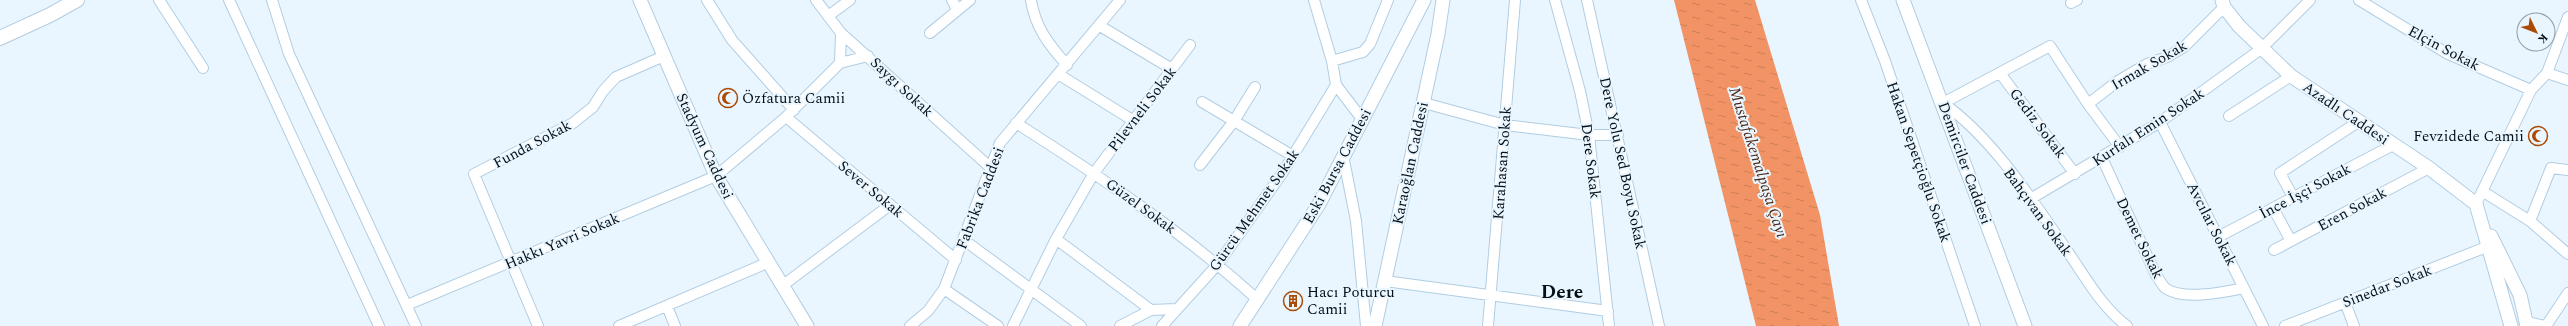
<svg xmlns="http://www.w3.org/2000/svg" width="2568" height="326" viewBox="0 0 2568 326" font-family="Spectral,serif">
  <defs>
    <pattern id="water-ripples" width="26" height="14" patternUnits="userSpaceOnUse"><rect width="26" height="14" fill="#f19364"/><path d="M2 4q2-2 4 0t4 0M15 11q2-2 4 0t4 0" fill="none" stroke="#cd7e56"/></pattern>
  </defs>
  <rect width="100%" height="100%" fill="#eaf6ff"/>
  <!-- water -->
  <path fill="url(#water-ripples)" d="M1674 0H1755L1820 215 1839 326H1756Z"/>
  <g fill="none" stroke-linecap="round" stroke-linejoin="round">
    <!-- minor casing -->
    <g stroke="#b0cde2" stroke-width="12">
      <path id="minor" d="M159 0 203 68
        M229 0 379 326
        M272 0 289 54 416 326
        M707 0 732 40 794 110
        M816 0 841 33 992 169
        M952 0 957 9
        M1031 0C1035 27 1049 45 1067 65
        M1314 0 1332 61 1336 85 1362 119
        M1555 0 1580 91 1589 135 1609 326
        M1587 0 1659 326
        M1861 0 1885 61 1975 326
        M2359 0 2448 54 2531 90
        M2071 3 2077 0
        M828 16 850 0
        M1100 26 1172 69
        M930 33 970 0
        M1332 61 1363 52 1370 44 1388 0
        M840 63 841 33
        M2000 73 2075 174
        M2547 73 2568 80
        M1058 74 1134 121
        M1202 102 1293 156
        M1424 103 1505 125 1589 135H1618
        M2088 104 2118 81 2147 64 2167 57 2184 47 2224 7
        M2229 116 2291 76
        M786 117 956 260
        M2160 122 2263 326
        M1016 123C1101 177 1183 232 1258 300
        M2120 147 2088 104 2050 46 1943 103C1994 139 2035 204 2070 255 2087 280 2103 308 2127 326
        M1343 155 1356 221 1366 326
        M2102 158 2156 275C2159 279 2162 285 2165 288 2183 301 2224 292 2244 288
        M1200 165 1234 121 1255 87
        M2482 191 2530 221 2568 254
        M2293 197 2280 173 2358 122
        M2032 198 2160 122 2261 49 2310 0
        M2476 204 2531 90 2547 73 2568 17
        M2273 208 2291 241
        M2530 221 2551 168 2568 170
        M2218 237 2393 145
        M1056 239 1151 310
        M964 240 1081 326
        M2274 250 2429 168
        M1385 281 1608 311
        M782 286 890 205
        M944 289 998 326
        M2345 302 2354 326
        M407 305 716 176 786 117 840 63 868 56
        M667 306 675 326
        M2528 322 2545 326
        M538 326 474 174 573 123 593 107 603 91 616 77 664 56
        M619 326 767 263
        M910 326 928 311 944 289 1000 143 1120 0
        M1013 326 1056 239 1094 173 1190 45
        M1120 326 1151 310 1176 309
        M1162 326 1218 264 1283 172 1336 85
        M1488 326 1515 0
        M2285 326 2489 246
        M2546 326 2568 293"/>
    </g>
    <!-- tertiary casing -->
    <g stroke="#b0cde2" stroke-width="15">
      <path id="tertiary" d="M640 0 716 176 807 326
        M1903 0 2025 326
        M2222 0 2224 7 2239 26 2291 76 2429 168 2476 204 2511 326
        M2491 236 2520 295 2527 326
        M1240 326 1319 204 1424 0
        M1375 326 1438 34 1443 0"/>
    </g>
    <!-- secondary casing -->
    <g stroke="#b0cde2" stroke-width="16">
      <path id="secondary" d="M0 38 50 15 77 0"/>
    </g>
    <!-- minor -->
    <use href="#minor" stroke="#fff" stroke-width="10"/>
    <!-- tertiary -->
    <use href="#tertiary" stroke="#fff" stroke-width="13"/>
    <!-- secondary -->
    <use href="#secondary" stroke="#fff" stroke-width="14"/>
  </g>
  <!-- icons -->
  <defs>
    <g id="mosque-ring" transform="scale(1)"><circle r="9.5" fill="#eaf6ff" stroke="#ab4a05" stroke-width="1.5"/><path d="M3.5-4.9A6 6 0 1 0 3.5 4.9A5 5 0 1 1 3.5-4.9Z" fill="#ab4a05"/></g>
    <g id="building-ring" transform="scale(1)"><circle r="9.5" fill="#eaf6ff" stroke="#ab4a05" stroke-width="1.5"/><path d="M-4-6H4V6H1V3H-1V6H-4ZM-2.5-4.3h1.7v1.8h-1.7ZM.8-4.3h1.7v1.8H.8ZM-2.5-1h1.7V.8h-1.7ZM.8-1h1.7V.8H.8Z" fill="#ab4a05"/></g>
  </defs>
  <g fill-rule="evenodd">
    <use href="#mosque-ring" x="728" y="98"/>
    <use href="#mosque-ring" x="2538" y="136"/>
    <use href="#building-ring" x="1293" y="301"/>
  </g>
  <g text-anchor="middle" stroke-width="4" stroke-linejoin="round" paint-order="stroke">
    <!-- street labels -->
    <g font-size="15" fill="#050f16" stroke="#eaf6ff">
      <text transform="translate(2444 48) rotate(28)" y="5">Elçin Sokak</text>
      <text transform="translate(2149 65) rotate(-30)" y="5">Irmak Sokak</text>
      <text transform="translate(902 87) rotate(43)" y="5">Saygı Sokak</text>
      <text transform="translate(1142 109) rotate(-53)" y="5">Pilevneli Sokak</text>
      <text transform="translate(2346 113) rotate(34)" y="5">Azadlı Caddesi</text>
      <text transform="translate(2038 123) rotate(53)" y="5">Gediz Sokak</text>
      <text transform="translate(2148 127) rotate(-33)" y="5">Kurfalı Emin Sokak</text>
      <text transform="translate(532 144) rotate(-28)" y="5">Funda Sokak</text>
      <text transform="translate(705 146) rotate(65)" y="5">Stadyum Caddesi</text>
      <text transform="translate(1591 161) rotate(83)" y="5">Dere Sokak</text>
      <text transform="translate(1919 162) rotate(71)" y="5">Hakan Sepetçioğlu Sokak</text>
      <text transform="translate(1410 163) rotate(-78)" y="5">Karaoğlan Caddesi</text>
      <text transform="translate(1502 163) rotate(-86)" y="5">Karahasan Sokak</text>
      <text transform="translate(1623 163) rotate(78)" y="5">Dere Yolu Sed Boyu Sokak</text>
      <text transform="translate(1965 163) rotate(70)" y="5">Demirciler Caddesi</text>
      <text transform="translate(1337 166) rotate(-62)" y="5">Eski Bursa Caddesi</text>
      <text transform="translate(871 189) rotate(40)" y="5">Sever Sokak</text>
      <text transform="translate(2305 191) rotate(-28)" y="5">İnce İşçi Sokak</text>
      <text transform="translate(980 198) rotate(-69)" y="5">Fabrika Caddesi</text>
      <text transform="translate(1141 206) rotate(36)" y="5">Güzel Sokak</text>
      <text transform="translate(2352 209) rotate(-28)" y="5">Eren Sokak</text>
      <text transform="translate(1254 210) rotate(-55)" y="5">Gürcü Mehmet Sokak</text>
      <text transform="translate(2038 212) rotate(54)" y="5">Bahçıvan Sokak</text>
      <text transform="translate(2212 224) rotate(63)" y="5">Avcılar Sokak</text>
      <text transform="translate(2140 238) rotate(64)" y="5">Demet Sokak</text>
      <text transform="translate(562 241) rotate(-23)" y="5">Hakkı Yavri Sokak</text>
      <text transform="translate(2387 286) rotate(-21)" y="5">Sinedar Sokak</text>
    </g>
    <!-- poi labels -->
    <g font-size="15" fill="#050f16" stroke="#eaf6ff" text-anchor="start">
      <text x="742" y="103">Özfatura Camii</text>
      <text x="2524" y="141" text-anchor="end">Fevzidede Camii</text>
      <text x="1307" y="297">Hacı Poturcu<tspan x="1307" dy="17">Camii</tspan></text>
    </g>
    <!-- water labels -->
    <g font-size="16" font-style="italic" fill="#4f2916" stroke="#eaf6ff">
      <text transform="translate(1759 162) rotate(72)" y="6">Mustafakemalpaşa Çayı</text>
    </g>
    <!-- district labels -->
    <g font-size="19" font-weight="bold" fill="#050f16" stroke="#eaf6ff">
      <text x="1562" y="298">Dere</text>
    </g>
  </g>
  <!-- north arrow -->
  <g transform="translate(2536 32) rotate(133)"><circle r="19" fill="#eaf6ff" stroke="#8e9aa2"/>
  <path d="M0-3L7 15L0 10L-7 15Z" fill="#ab4a05"/>
  <text y="-6" font-size="11" font-weight="bold" text-anchor="middle" fill="#050f16">K</text>
  </g>
</svg>
